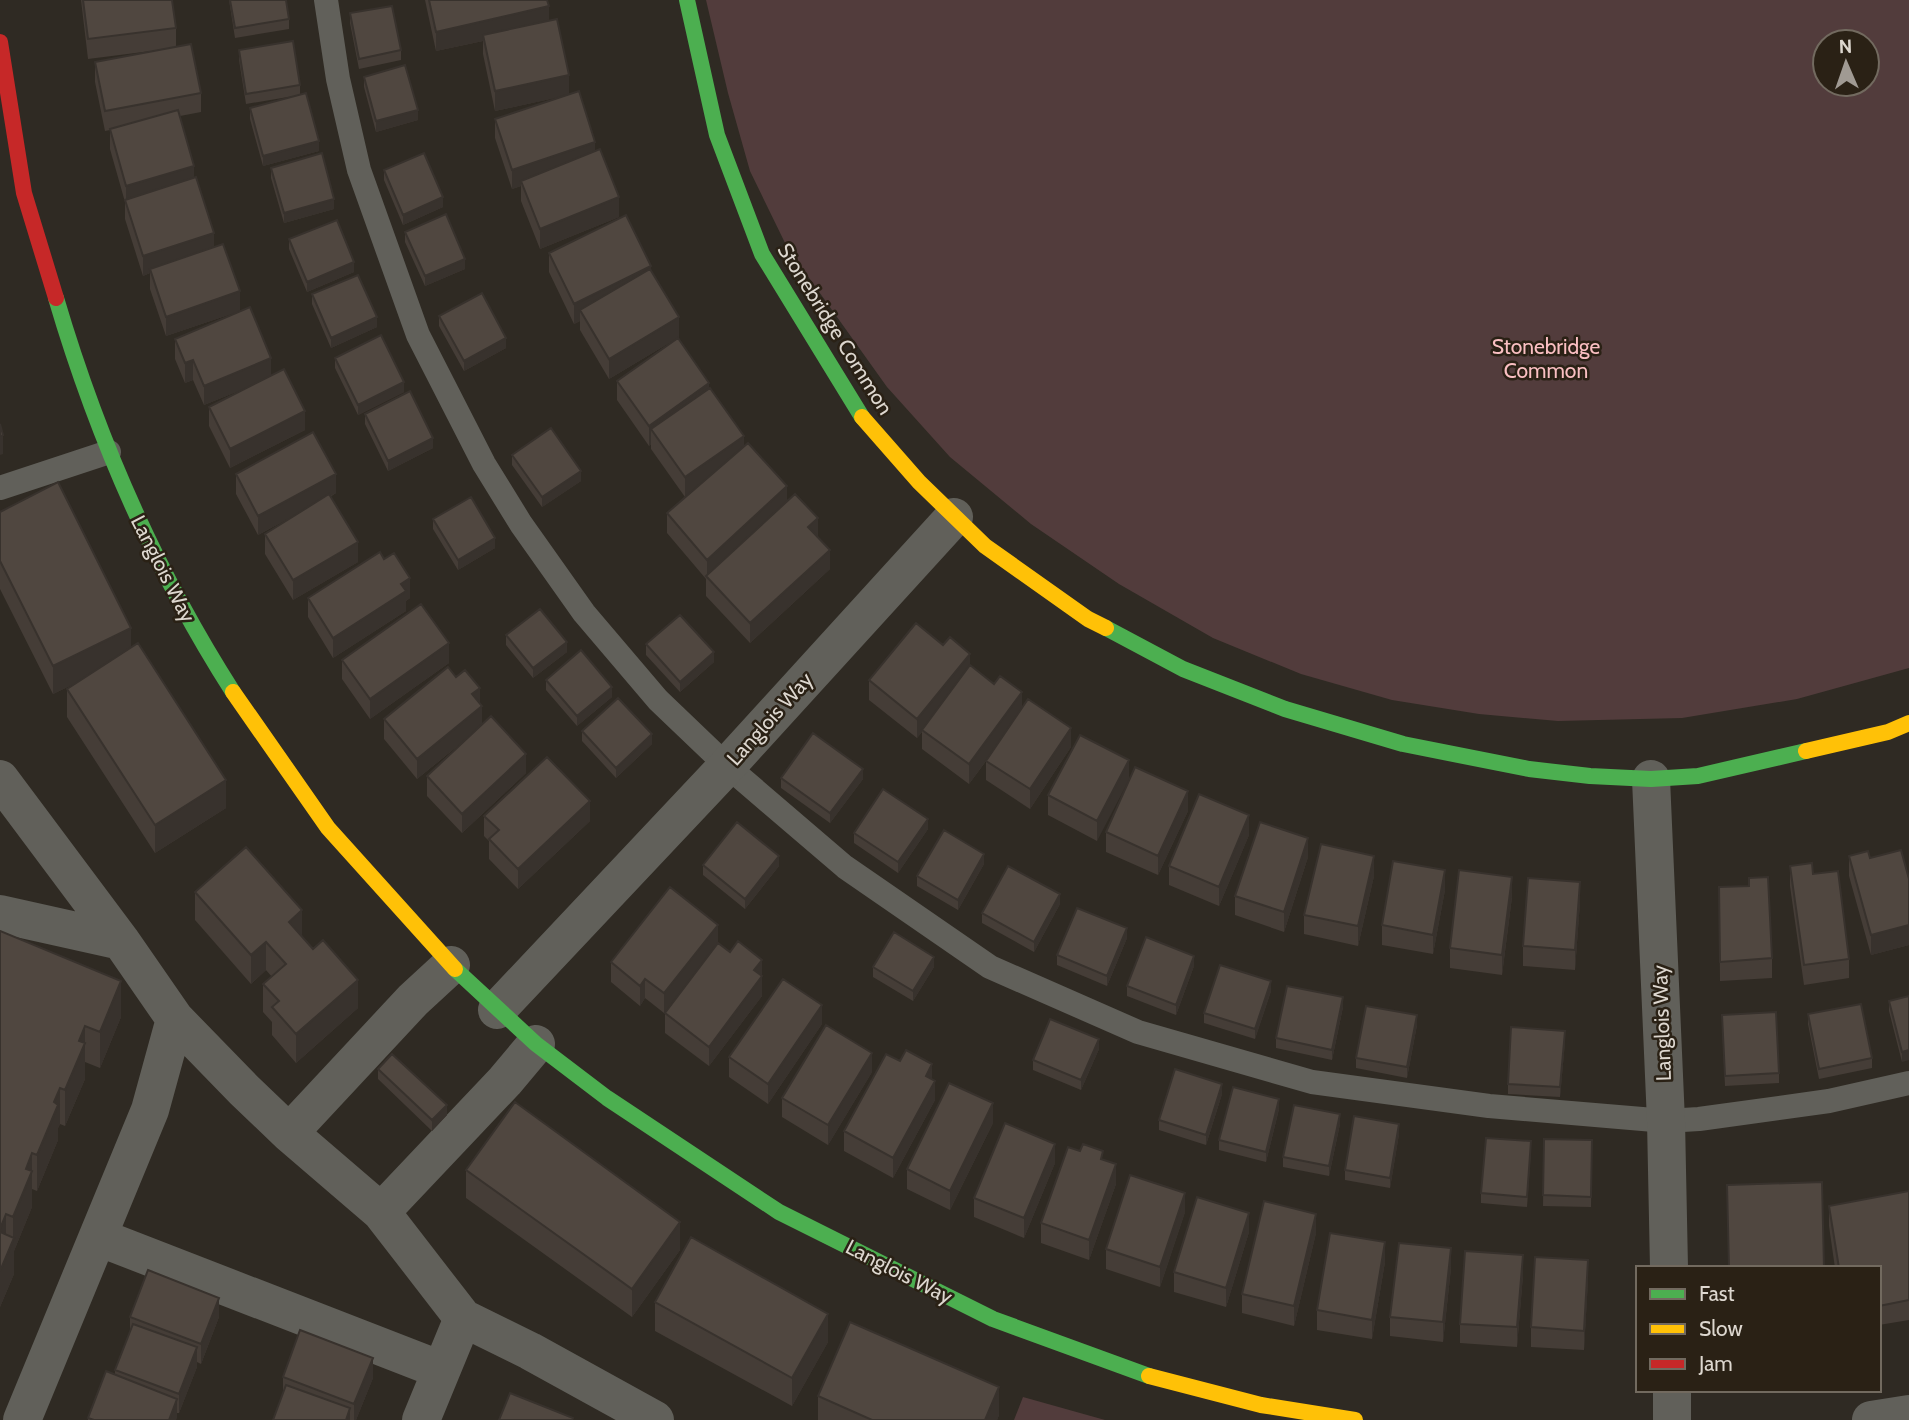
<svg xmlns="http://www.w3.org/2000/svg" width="1909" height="1420" viewBox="0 0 1909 1420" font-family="Cabin,sans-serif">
  <rect width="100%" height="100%" fill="#2f2a23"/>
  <!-- green -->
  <path fill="#523c3c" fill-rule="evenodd" d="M706 0H1909V668L1797 699 1682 718 1558 721 1479 714 1392 700 1301 674 1213 638 1119 584 1031 524 950 457 887 387 787 247 750 171 728 93ZM1825 42H1867V84H1825Z
    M1023 1397 1105 1420H1014Z"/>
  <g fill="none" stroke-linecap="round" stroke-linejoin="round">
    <!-- lane -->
    <path stroke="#61605a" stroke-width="24" d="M326 0 338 79 359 170 418 335 484 464 521 524 584 613 658 700 727 766 845 867 990 967 1138 1032 1312 1082 1489 1106 1666 1121 1699 1119 1829 1101 1909 1083
      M0 488 109 452"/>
    <!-- street -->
    <path stroke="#61605a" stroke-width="38" d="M0 779 121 941 175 1019 244 1090 289 1133 381 1212 463 1318 530 1351 655 1420
      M1651 779 1666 1121 1669 1268
      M0 914 121 941
      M497 1010 727 766 954 517
      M289 1133 413 1000 451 965
      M381 1212 505 1081 536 1044
      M98 1237 441 1370
      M1672 1390V1420
      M22 1420 150 1110 175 1019
      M421 1420 463 1318
      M1871 1420 1909 1414"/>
    <!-- fast -->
    <path stroke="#4caf50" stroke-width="16" d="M687 0 717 135 762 254 862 417
      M56 298C97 437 155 570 233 692
      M1106 628 1183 669 1285 709 1403 744 1529 769 1590 776 1651 779 1698 776 1806 751
      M455 969 536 1044 607 1098 779 1212 993 1319 1149 1376"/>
    <!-- slow -->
    <path stroke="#ffc107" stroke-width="16" d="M862 417 919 482 985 546 1088 619 1106 628
      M233 692 328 828 455 969
      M1806 751 1888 732 1909 723
      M1149 1376 1261 1405 1355 1420"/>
    <!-- jam -->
    <path stroke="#c62828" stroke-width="16" d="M0 42 24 193 56 298"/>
  </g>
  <!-- wall -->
  <path fill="#453d37" d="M81 0H172L176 28V47L201 93V112L180 116 194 178 214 247 240 311 166 336 150 289V273L143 276 125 219V202L110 149V130L105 131 95 82V62L167 49 88 59Z
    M229 0H286L289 19V29L235 38Z
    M425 0H547L549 20 569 95 595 151 619 217 540 249 521 201V186L512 189 495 138V119L568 95 495 111 483 54V41L436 51Z
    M350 13 401 50V60L359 69 350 23Z
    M239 50 300 85V95L319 151 263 166 250 119V108L300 95 246 104 239 60Z
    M364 77 418 120 376 132 364 87Z
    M271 168 334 209 284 223 271 178Z
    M384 170 443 207 403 225 384 180Z
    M405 232 465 269 425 286 405 242Z
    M289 239 354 272 307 292 289 249Z
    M549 253 651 270 679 337 609 379 580 330V321L574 324 549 272Z
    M312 294 377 327 331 348 312 304Z
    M439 316 506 348 464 371 439 326Z
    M175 339 271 375 305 430 230 468 209 426V407L246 388 204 405 193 380 185 383 175 359Z
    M335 358 404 392 358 415 335 368Z
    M617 381 709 388 744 447 818 537 830 569 750 643 706 596V579L667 533V513L691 493 685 497 651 449V444L649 446 617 400Z
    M365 414 433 448 388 471 365 424Z
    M512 455 581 481 542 507 512 465Z
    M236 474 336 493 330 497 358 562 293 600 265 554V534L297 514 258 535 236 494Z
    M0 512 131 648 226 808 155 853 67 717V689L80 681 53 694 0 589Z
    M433 519 495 548 458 570 433 529Z
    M308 598H410L406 601V611L333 658 308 617Z
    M506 635 567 652 533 678 506 645Z
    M646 644 714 662 680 692 646 655Z
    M943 645 970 665 1071 747 1030 809 986 780V761L992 753 969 784 922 749V732L917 738 869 700V680Z
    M342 660 449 663 370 719 342 679Z
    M546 680 612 697 577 726 546 690Z
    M480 703 482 724 526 773 462 833 427 796V776L470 736 417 779 384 739V719Z
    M582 731 652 744 616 778 582 741Z
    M1129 760 1097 841 1048 815V795Z
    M781 778 863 779 830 823 781 788Z
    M1188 811 1158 875 1106 852V832Z
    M484 816 590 821 518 889 489 859V841L484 836Z
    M928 829 898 873 854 843V833Z
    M1249 835 1219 906 1169 885V866Z
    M1849 856 1870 858 1909 879V945L1871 955 1849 876Z
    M1308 857 1284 932 1235 915V896Z
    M984 864 958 910 917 886V876Z
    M703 865 779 866 745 909 703 875Z
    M1790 866 1813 874 1849 959V978L1804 985 1790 886Z
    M1374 876 1358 946 1304 934V915Z
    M1719 887 1772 958V978L1720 981Z
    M1445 890 1433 954 1382 945V925Z
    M195 892 302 937 358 1008 296 1063 272 1035V1022L263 1012V984L272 977 266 970 251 984 195 920Z
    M1512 897 1502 975 1450 968V948Z
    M1580 902 1575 970 1523 966V946Z
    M1060 904 1034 952 982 923V913Z
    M0 931 121 1017 100 1068 85 1062V1079L65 1126 60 1124 58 1128V1140L37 1191 32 1189V1207L14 1251V1274L0 1307Z
    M1127 938 1107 986 1057 965V955Z
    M718 943 730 952 762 960V996L709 1066 665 1033V1013L696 972 664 1013 645 998 640 1006 611 982V962Z
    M1194 966 1176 1015 1127 996V986Z
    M873 967H934L913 1001 873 977Z
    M1271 991 1255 1039 1204 1023V1013Z
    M1909 996 1902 1062 1889 1011V1001Z
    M1343 1007 1332 1060 1276 1048V1038Z
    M1808 1014 1872 1058V1068L1819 1079 1808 1024Z
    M822 1024 768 1104 729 1077V1057Z
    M1417 1025 1407 1078 1356 1068V1058Z
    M1722 1025 1779 1073V1083L1725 1086Z
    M1565 1041 1560 1097 1508 1094V1084Z
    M1099 1049 1081 1090 1033 1070V1060Z
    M378 1069 447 1115 432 1131 378 1079Z
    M872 1072 828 1145 782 1117V1098Z
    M932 1079 935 1100 893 1178 844 1151V1131Z
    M1222 1094 1206 1145 1159 1130V1120Z
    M1279 1109 1266 1162 1219 1150V1140Z
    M993 1123 950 1210 907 1189V1169Z
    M1340 1124 1329 1176 1283 1167V1157Z
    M1399 1134 1390 1188 1345 1180V1170Z
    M1544 1139 1592 1140 1591 1207 1543 1206Z
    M1080 1151 1103 1160 1116 1184 1089 1260 1041 1243V1223Z
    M1531 1151 1527 1207 1481 1203V1193Z
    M1055 1163 1024 1238 974 1217V1198Z
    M466 1170 680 1250 632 1317 466 1198Z
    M1909 1191V1320L1879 1325V1268H1835L1829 1226V1206Z
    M1185 1212 1160 1287 1106 1269V1249Z
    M1249 1232 1226 1307 1174 1292V1272Z
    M1316 1233 1294 1326 1242 1313V1294Z
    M1385 1262 1372 1339 1317 1330V1310Z
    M1451 1268 1443 1342 1390 1336V1317Z
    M1523 1275 1517 1347 1460 1343V1324Z
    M1588 1280 1584 1350 1531 1347V1327Z
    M655 1302 828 1342 792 1406 655 1331Z
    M130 1317H219L201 1364 197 1362V1367L179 1413H177L176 1420H88V1418L115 1375V1370L130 1332Z
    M283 1377 373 1378 356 1420H273L283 1394Z
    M818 1396 999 1415 997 1420H818Z"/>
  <!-- shaded-wall -->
  <path fill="#38322d" d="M549 6V26L483 35V41L436 51V32Z
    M569 75V95L495 111V91Z
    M418 110V120L376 132V121Z
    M319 141V151L263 166V156Z
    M595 142V162L521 181V186L512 189V170Z
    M194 166V186L126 203V186Z
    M443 197V207L403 225V215Z
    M619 197V217L540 249V229Z
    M334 199V209L284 223V213Z
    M214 233V253L150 269V273L143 276V256Z
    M465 259V269L425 286V276Z
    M354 262V272L307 292V282Z
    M651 266V285L580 310V321L574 324V304Z
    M240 291V311L166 336V317Z
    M377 317V327L331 348V338Z
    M679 317V337L609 379V359Z
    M506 338V348L464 371V361Z
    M271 358V378L204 405V386Z
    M193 360V380L185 383V363Z
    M404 382V392L358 415V405Z
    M709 383V403L651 429V444L649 446V426Z
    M305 411V430L230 468V449Z
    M3 435V454L0 455V436Z
    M744 436V455L685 497V477Z
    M433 438V448L388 471V461Z
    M581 471V481L542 507V497Z
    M336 474V493L258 535V516Z
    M787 486V506L707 576V560Z
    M818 518V538L808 527Z
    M495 538V548L458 570V560Z
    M358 542V562L293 600V580Z
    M830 550V569L750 643V623Z
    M410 578V598L406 601V611L333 658V638L401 584Z
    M131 628V656L53 694V666Z
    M567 642V652L533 678V668Z
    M449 643V663L370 719V699Z
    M714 652V662L680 692V682Z
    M970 654V673L922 730V732L917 738V719Z
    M612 687V697L577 726V716Z
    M480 688V708L472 694Z
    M1022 692V712L969 784V764Z
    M482 706V726L417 779V759Z
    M1071 728V747L1030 809V789Z
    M652 734V744L616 778V768Z
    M526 754V773L462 833V814Z
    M1129 760V780L1097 841V821Z
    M863 769V779L830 823V813Z
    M226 780V808L155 853V825Z
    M1188 791V811L1158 875V856Z
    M590 801V821L518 889V869Z
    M1249 815V835L1219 906V887Z
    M928 819V829L898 873V862Z
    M1308 838V857L1284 932V912Z
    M984 854V864L958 910V900Z
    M779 856V866L745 909V899Z
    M1374 856V876L1358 946V926Z
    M1445 870V890L1433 954V935Z
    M1512 877V897L1502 975V955Z
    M1580 882V902L1575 970V950Z
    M1060 894V904L1034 952V942Z
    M302 910V938L289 922Z
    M718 925V944L664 1013V993Z
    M1909 925V945L1871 955V935Z
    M1127 928V938L1107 986V976Z
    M266 942V970L251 984V955Z
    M1194 956V966L1176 1015V1005Z
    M934 957V967L913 1001V991Z
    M762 960V996L709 1066V1047L754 970Z
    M645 979V998L640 1006V986Z
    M358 980V1008L296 1063V1034Z
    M121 981V1017L100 1068V1032Z
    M1271 981V991L1255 1039V1029Z
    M1343 997V1007L1332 1060V1050Z
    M822 1005V1024L768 1104V1084Z
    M1417 1015V1025L1407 1078V1067Z
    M85 1026V1079L65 1126V1090L79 1041Z
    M1565 1031V1041L1560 1097V1087Z
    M1099 1039V1049L1081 1090V1080Z
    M1909 1050V1060L1902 1062V1052Z
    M872 1053V1072L828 1145V1125Z
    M932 1064V1084L926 1076Z
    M935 1081V1100L893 1178V1158Z
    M1222 1084V1094L1206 1145V1135Z
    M60 1088V1124L58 1128V1140L37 1191V1155L54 1102Z
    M1279 1099V1109L1266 1162V1152Z
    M993 1103V1123L950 1210V1191Z
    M447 1105V1115L432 1131V1120Z
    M1340 1114V1124L1329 1176V1166Z
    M1399 1124V1134L1390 1188V1178Z
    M1055 1144V1163L1024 1238V1218Z
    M32 1153V1207L14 1251V1274L0 1307V1271L13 1240V1217L26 1169Z
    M1116 1164V1184L1089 1260V1240Z
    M1185 1193V1212L1160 1287V1267Z
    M1249 1213V1232L1226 1307V1288Z
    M6 1214V1250L0 1264V1229Z
    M1316 1214V1233L1294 1326V1306Z
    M680 1222V1250L632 1317V1289Z
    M1385 1242V1262L1372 1339V1320Z
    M1451 1248V1268L1443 1342V1322Z
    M1523 1255V1275L1517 1347V1327Z
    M1588 1260V1280L1584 1350V1331Z
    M219 1298V1317L201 1364V1344Z
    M828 1314V1342L792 1406V1378Z
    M197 1347V1367L179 1413V1394Z
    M373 1358V1378L356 1420H354V1404Z
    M999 1387V1415L997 1420H985Z
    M177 1399V1418L176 1420H169Z
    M350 1408V1420H346Z"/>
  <!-- building -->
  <path fill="#504740" stroke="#38322d" stroke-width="2" d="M83 0H172L176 28 88 39Z
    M230 0H286L289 19 235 28Z
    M429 0H547L549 6 436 32Z
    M392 6 401 50 359 59 350 13Z
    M557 19 569 75 495 91 483 35Z
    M293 41 300 85 246 94 239 50Z
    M191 44 201 93 105 111 95 62Z
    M405 65 418 110 376 121 364 77Z
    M579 91 595 142 512 170 495 119Z
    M306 93 319 141 263 156 250 108Z
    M178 110 194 166 126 186 110 129Z
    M600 149 619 197 540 229 521 181Z
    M322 153 334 199 284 213 271 168Z
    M424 153 443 197 403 215 384 170Z
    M196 177 214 233 143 256 125 200Z
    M446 214 465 259 425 276 405 232Z
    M626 215 651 266 574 304 549 253Z
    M337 220 354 262 307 282 289 239Z
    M223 244 240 291 166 317 150 269Z
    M650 269 679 317 609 359 580 310Z
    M358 275 377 317 331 338 312 294Z
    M482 293 506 338 464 361 439 316Z
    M250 307 271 358 204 386 193 360 185 363 175 339Z
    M381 335 404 382 358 405 335 358Z
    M678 338 709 383 649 426 617 381Z
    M284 369 305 411 230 449 209 407Z
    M710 388 744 436 685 477 651 429Z
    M410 391 433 438 388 461 365 414Z
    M0 424 3 435 0 436Z
    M551 428 581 471 542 497 512 455Z
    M313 432 336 474 258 516 236 474Z
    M748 443 787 486 707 560 667 513Z
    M58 482 131 628 53 666 0 561V512Z
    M329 494 358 542 293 580 265 534Z
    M795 494 818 518 808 527 830 550 750 623 706 576Z
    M471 497 495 538 458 560 433 519Z
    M380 552 384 559 394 553 410 578 401 584 406 591 333 638 308 598Z
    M421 604 449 643 370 699 342 660Z
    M540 609 567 642 533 668 506 635Z
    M680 615 714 652 680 682 646 644Z
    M916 623 943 645 950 637 970 654 917 719 869 680Z
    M138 643 226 780 155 825 67 689Z
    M581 650 612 687 577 716 546 680Z
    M970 665 994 684 1000 676 1022 692 969 764 922 730Z
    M448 667 456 677 465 670 480 688 472 694 482 706 417 759 384 719Z
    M618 698 652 734 616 768 582 731Z
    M1028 699 1071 728 1030 789 986 761Z
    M491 716 526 754 462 814 427 776Z
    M813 733 863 769 830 813 781 778Z
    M1080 735 1129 760 1097 821 1048 795Z
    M547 757 590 801 518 869 489 839 499 830 484 816Z
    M1135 767 1188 791 1158 856 1106 832Z
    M883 789 928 819 898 862 854 833Z
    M1199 794 1249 815 1219 887 1169 866Z
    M737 822 779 856 745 899 703 865Z
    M1260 822 1308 838 1284 912 1235 896Z
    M944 830 984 854 958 900 917 876Z
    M1321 844 1374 856 1358 926 1304 915Z
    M246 847 302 910 289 922 313 949 323 940 358 980 296 1034 272 1007 279 1001 263 984 286 964 266 942 251 955 195 892Z
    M1901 850 1909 879V925L1871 935 1849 856 1868 851 1870 858Z
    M1393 861 1445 870 1433 935 1382 925Z
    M1812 863 1813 874 1838 871 1849 959 1804 965 1790 866Z
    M1008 866 1060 894 1034 942 982 913Z
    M1459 870 1512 877 1502 955 1450 948Z
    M1768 877 1772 958 1720 962 1719 887 1749 886V878Z
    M1528 878 1580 882 1575 950 1523 946Z
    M670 887 718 925 664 993 645 979 640 986 611 962Z
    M1077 908 1127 928 1107 976 1057 955Z
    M0 931 121 981 100 1032 85 1026 79 1041 85 1043 65 1090 60 1088 54 1102 58 1105 37 1155 32 1153 26 1169 32 1171 13 1217 6 1214 0 1229Z
    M894 932 934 957 913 991 873 967Z
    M1146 937 1194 956 1176 1005 1127 986Z
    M738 941 762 960 754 970 762 976 709 1047 665 1013 718 943 730 952Z
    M1220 965 1271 981 1255 1029 1204 1013Z
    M783 979 822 1005 768 1084 729 1057Z
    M1287 986 1343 997 1332 1050 1276 1038Z
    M1909 996V1050L1902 1052 1889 1001Z
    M1861 1004 1872 1058 1819 1069 1808 1014Z
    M1366 1006 1417 1015 1407 1067 1356 1058Z
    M1776 1012 1779 1073 1725 1076 1722 1015Z
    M1050 1019 1099 1039 1081 1080 1033 1060Z
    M826 1025 872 1053 828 1125 782 1098Z
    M1511 1027 1565 1031 1560 1087 1508 1084Z
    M906 1050 932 1064 926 1076 935 1081 893 1158 844 1131 886 1054 900 1061Z
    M392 1054 447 1105 432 1120 378 1069Z
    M1175 1069 1222 1084 1206 1135 1159 1120Z
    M949 1083 993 1103 950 1191 907 1169Z
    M1233 1087 1279 1099 1266 1152 1219 1140Z
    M515 1102 680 1222 632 1289 466 1170Z
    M1294 1105 1340 1114 1329 1166 1283 1157Z
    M1354 1116 1399 1124 1390 1178 1345 1170Z
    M1005 1123 1055 1144 1024 1218 974 1198Z
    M1486 1138 1531 1141 1527 1197 1481 1193Z
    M1544 1139 1592 1140 1591 1197 1543 1195Z
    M1083 1144 1103 1151 1101 1159 1116 1164 1089 1240 1041 1223 1068 1147 1080 1151Z
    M1130 1175 1185 1193 1160 1267 1106 1249Z
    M1822 1182 1824 1268H1729L1727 1185Z
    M1909 1191V1300L1879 1306V1268H1839L1829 1206Z
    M1197 1197 1249 1213 1226 1288 1174 1272Z
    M1264 1201 1316 1214 1294 1306 1242 1294Z
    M0 1232 14 1238 0 1271Z
    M1330 1233 1385 1242 1372 1320 1317 1310Z
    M691 1237 828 1314 792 1378 655 1302Z
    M1399 1243 1451 1248 1443 1322 1390 1317Z
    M1465 1251 1523 1255 1517 1327 1460 1324Z
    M1535 1257 1588 1260 1584 1331 1531 1327Z
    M148 1270 219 1298 201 1344 130 1317Z
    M850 1322 999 1387 985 1420H872L818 1396Z
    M133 1324 197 1347 179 1394 115 1370Z
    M300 1330 373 1358 354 1404 283 1377Z
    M106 1371 177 1399 169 1420H94L88 1418Z
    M286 1385 350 1408 346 1420H273Z
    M510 1393 573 1418 572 1420H499Z"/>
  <g text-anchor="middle" stroke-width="5" stroke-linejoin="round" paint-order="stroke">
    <!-- street labels -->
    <g font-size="21" fill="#ddd7cf" stroke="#2a2115">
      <text transform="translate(835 329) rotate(58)" y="7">Stonebridge Common</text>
      <text transform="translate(163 569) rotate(63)" y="7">Langlois Way</text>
      <text transform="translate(770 719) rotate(-48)" y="7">Langlois Way</text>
      <text transform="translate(1662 1023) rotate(-92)" y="7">Langlois Way</text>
      <text transform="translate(899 1272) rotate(27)" y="7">Langlois Way</text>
    </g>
    <!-- park labels -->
    <g font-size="21" fill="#fabfc2" stroke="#2a2115">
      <text x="1546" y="354">Stonebridge<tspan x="1546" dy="24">Common</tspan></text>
    </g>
  </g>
  <!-- legend -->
  <rect x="1636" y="1266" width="245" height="126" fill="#2a2115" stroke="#726a5f" stroke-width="2"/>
  <rect x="1650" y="1289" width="35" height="10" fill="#4caf50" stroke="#726a5f" stroke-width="2"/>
  <text x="1699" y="1301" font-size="21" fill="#ddd7cf">Fast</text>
  <rect x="1650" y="1324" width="35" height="10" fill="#ffc107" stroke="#726a5f" stroke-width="2"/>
  <text x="1699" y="1336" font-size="21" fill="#ddd7cf">Slow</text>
  <rect x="1650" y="1359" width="35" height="10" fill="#c62828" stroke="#726a5f" stroke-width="2"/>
  <text x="1699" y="1371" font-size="21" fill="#ddd7cf">Jam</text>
  <!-- north arrow -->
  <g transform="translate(1846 63) rotate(358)"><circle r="33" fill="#2a2115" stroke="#726a5f" stroke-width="2"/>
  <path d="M0-5L12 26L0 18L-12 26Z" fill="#a09a93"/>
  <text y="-10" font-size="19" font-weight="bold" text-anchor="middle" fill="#ddd7cf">N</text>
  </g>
</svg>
